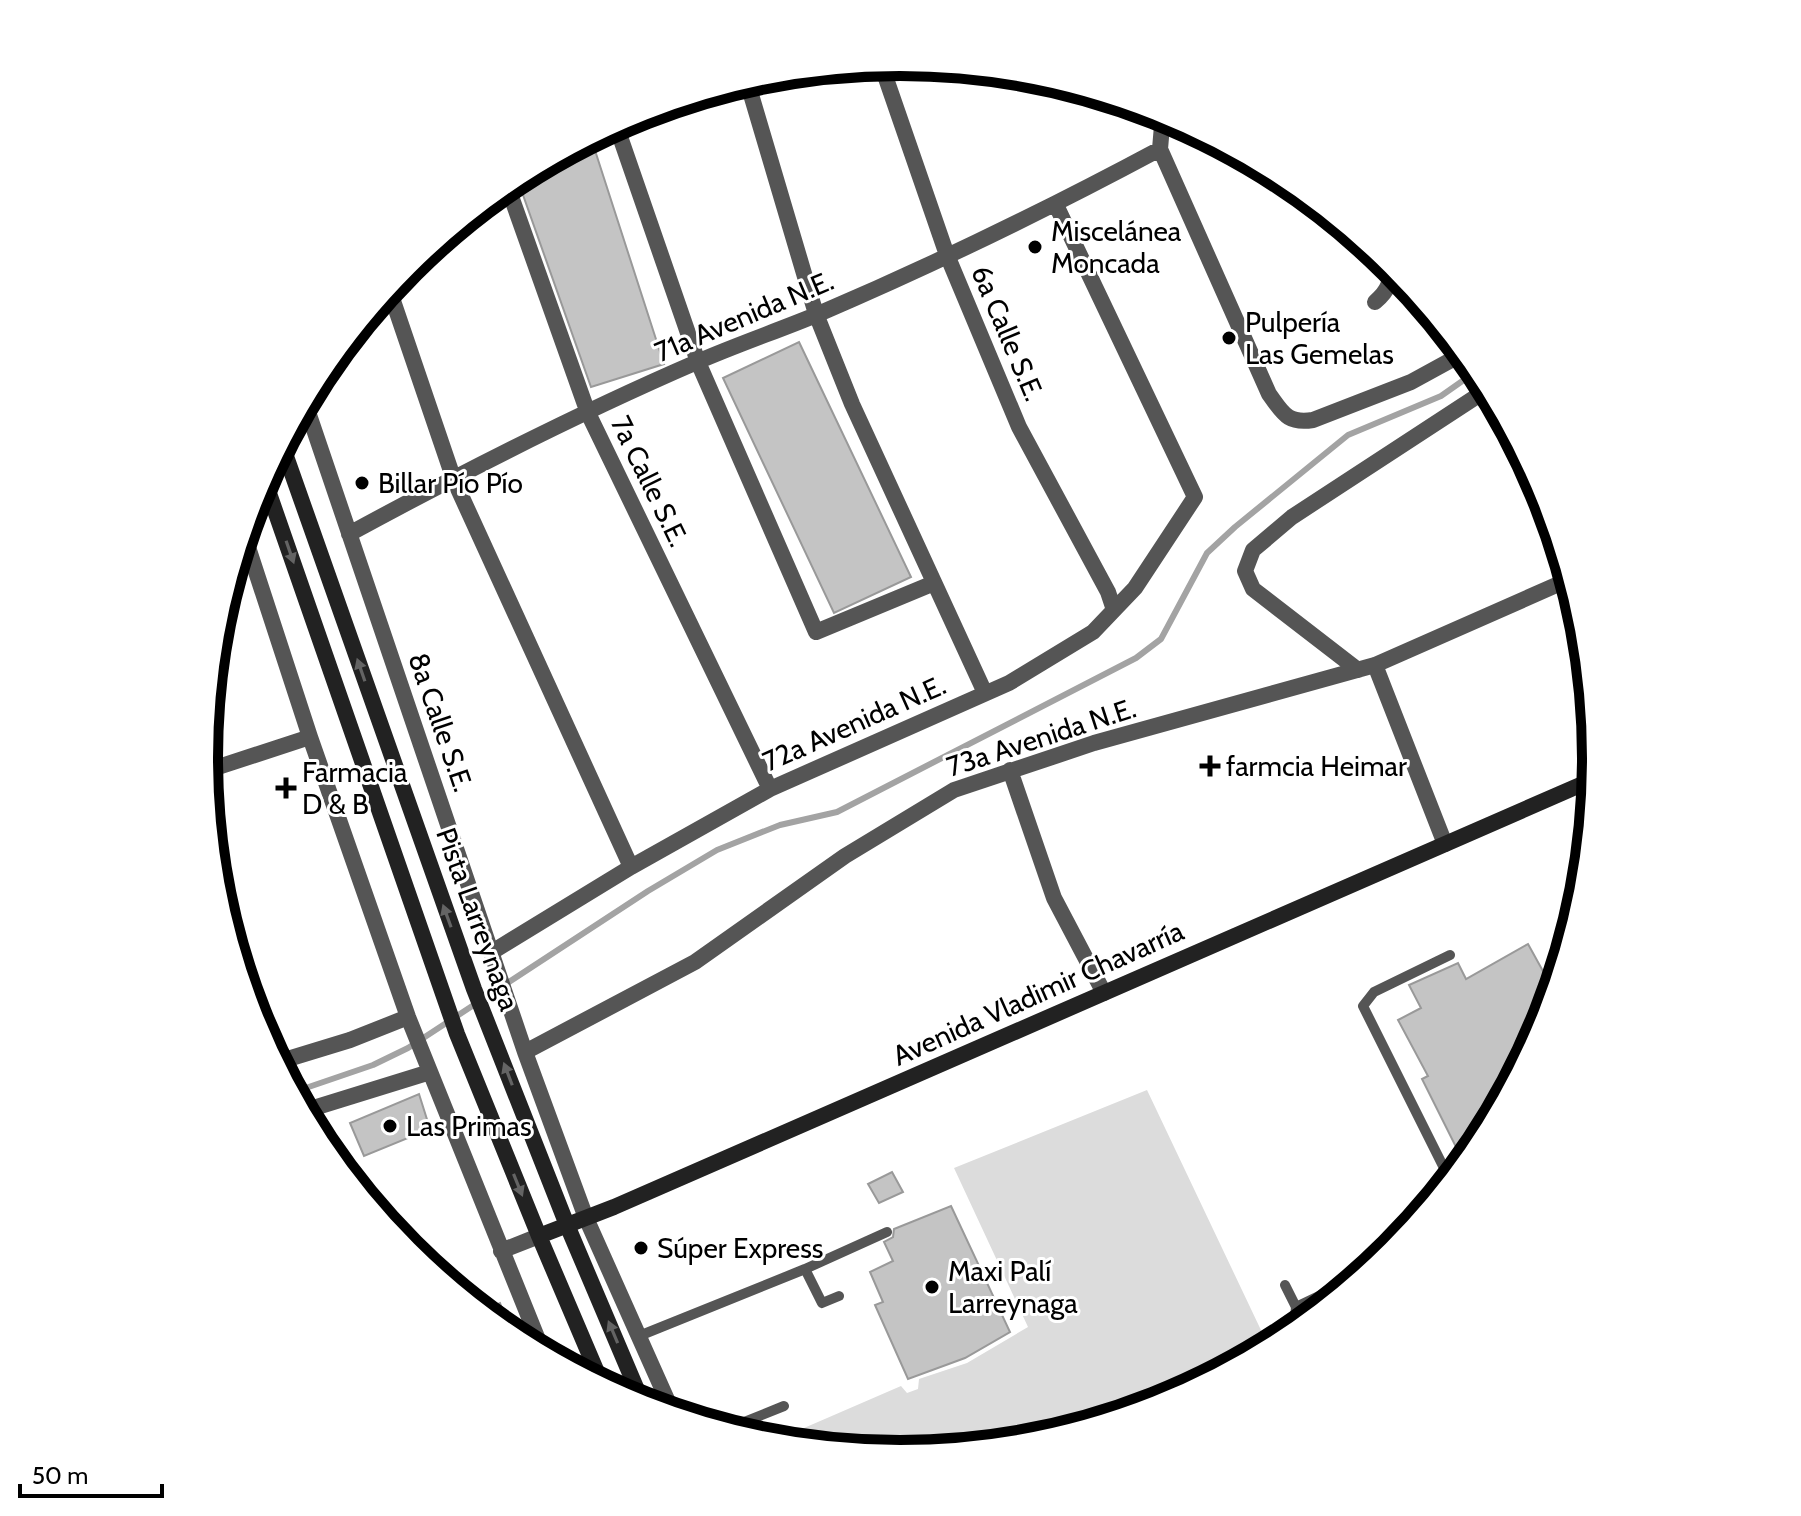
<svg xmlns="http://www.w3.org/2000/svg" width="1801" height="1516" viewBox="0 0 1801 1516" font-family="Cabin,sans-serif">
  <rect width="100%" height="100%" fill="#fff"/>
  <!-- green -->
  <path fill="#dcdcdc" d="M1147 1090 1269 1347 1166 1401 1036 1441 900 1454 774 1441 901 1386 907 1393 918 1389 919 1379 967 1363 1028 1327 954 1168Z"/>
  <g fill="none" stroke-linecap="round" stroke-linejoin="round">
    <!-- stream -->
    <path stroke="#a3a3a3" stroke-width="6" d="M294 1092 373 1065 408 1048 648 891 717 850 780 825 837 812 1136 658 1161 639 1207 553 1235 527 1348 435 1441 396 1478 370"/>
  </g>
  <!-- building -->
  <path fill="#c4c4c4" stroke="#999" stroke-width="2" d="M591 138 664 364 591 387 517 178Z
    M799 342 911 577 834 613 723 378Z
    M1528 944 1554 991 1543 1025 1479 1145 1464 1163 1422 1079 1428 1076 1398 1020 1421 1008 1409 985 1458 963 1466 979Z
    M419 1094 430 1129 364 1156 350 1123Z
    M892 1172 903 1192 879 1203 868 1184Z
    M951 1206 1010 1332 965 1358 908 1379 875 1305 883 1302 870 1272 893 1261 884 1242 893 1237 894 1229Z
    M500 1303 512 1335 482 1311Z"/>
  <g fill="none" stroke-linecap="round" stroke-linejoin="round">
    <!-- lane -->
    <path stroke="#555" stroke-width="10" d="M1450 1180 1363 1006 1374 992 1450 955
      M805 1269 887 1232
      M1285 1285 1296 1307 1294 1331
      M1296 1307 1363 1275
      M639 1336 805 1269 822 1303 839 1296
      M727 1429 784 1406"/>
    <!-- street -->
    <path stroke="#555" stroke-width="16" d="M881 64 947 255 1019 427 1108 592 1114 610
      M747 81 816 314 852 404 985 693
      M1163 114 1160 149 1269 394C1283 413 1287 424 1313 420L1411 382 1464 353
      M1162 121 1181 122
      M616 125 698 362 816 632 934 583
      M507 185 588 413 770 789
      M389 289 454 480 631 867
      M1375 302C1389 290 1392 281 1389 263
      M305 403 525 1052 586 1218 673 1413
      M349 534C463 472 579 413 697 362 736 345 777 331 816 315 933 265 1048 209 1160 149
      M244 535 310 737 408 1017 543 1352
      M1375 665 1445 844
      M1358 670 1253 589 1245 571 1253 550 1292 517 1488 389
      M1010 770 1054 898 1104 993
      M206 771 310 737
      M492 952 631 867 770 789 1009 683 1093 632 1135 588 1195 497 1056 205
      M525 1052 695 962 845 856 954 790 1094 743 1375 665 1570 579
      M278 1062 350 1040 408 1017
      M304 1111 430 1072
      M501 1251 539 1236"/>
    <!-- secondary -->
    <path stroke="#222" stroke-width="16" d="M282 445 474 989 567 1225 643 1404
      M264 479 457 1034 539 1236 602 1384
      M539 1236 614 1207 1594 779"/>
  </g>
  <!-- one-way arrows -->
  <defs><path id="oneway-solid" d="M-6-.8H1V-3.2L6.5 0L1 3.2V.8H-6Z" transform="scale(2)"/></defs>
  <g fill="#646464">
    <use href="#oneway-solid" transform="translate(290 552) rotate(71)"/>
    <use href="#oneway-solid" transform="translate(361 670) rotate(-109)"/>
    <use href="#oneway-solid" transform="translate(447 916) rotate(-110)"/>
    <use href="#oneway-solid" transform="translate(508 1074) rotate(-111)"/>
    <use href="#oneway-solid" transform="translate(518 1185) rotate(68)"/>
    <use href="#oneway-solid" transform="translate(613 1332) rotate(-113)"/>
  </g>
  <!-- markers -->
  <g fill="#000" stroke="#fff" stroke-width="3">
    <circle cx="1035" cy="247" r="8"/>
    <circle cx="1229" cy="338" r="8"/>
    <circle cx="362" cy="483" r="8"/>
    <path d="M1206 754h8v8h8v8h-8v8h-8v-8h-8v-8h8z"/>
    <path d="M282 776h8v8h8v8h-8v8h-8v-8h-8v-8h8z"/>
    <circle cx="390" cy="1126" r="8"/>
    <circle cx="641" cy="1248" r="8"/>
    <circle cx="932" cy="1287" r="8"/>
  </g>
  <g text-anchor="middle" stroke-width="6" stroke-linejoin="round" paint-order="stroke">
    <!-- poi labels -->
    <g font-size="28" fill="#000" stroke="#fff" text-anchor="start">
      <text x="1051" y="241">Miscelánea<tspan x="1051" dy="32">Moncada</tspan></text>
      <text x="1245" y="332">Pulpería<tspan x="1245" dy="32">Las Gemelas</tspan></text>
      <text x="378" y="493">Billar Pío Pío</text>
      <text x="1226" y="776">farmcia Heimar</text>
      <text x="302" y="782">Farmacia<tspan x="302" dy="32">D &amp; B</tspan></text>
      <text x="406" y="1136">Las Primas</text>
      <text x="657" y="1258">Súper Express</text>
      <text x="948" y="1281">Maxi Palí<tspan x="948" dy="32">Larreynaga</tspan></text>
    </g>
    <!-- street labels -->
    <g font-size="28" fill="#000" stroke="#fff">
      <text transform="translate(744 316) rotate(-23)" y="10">71a Avenida N.E.</text>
      <text transform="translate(1008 333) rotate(67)" y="10">6a Calle S.E.</text>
      <text transform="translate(650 481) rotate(64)" y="10">7a Calle S.E.</text>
      <text transform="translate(441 722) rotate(71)" y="10">8a Calle S.E.</text>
      <text transform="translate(854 723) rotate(-24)" y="10">72a Avenida N.E.</text>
      <text transform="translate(1041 737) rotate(-18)" y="10">73a Avenida N.E.</text>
      <text transform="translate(478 919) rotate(70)" y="10">Pista Larreynaga</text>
      <text transform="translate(1038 993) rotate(-24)" y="10">Avenida Vladimir Chavarría</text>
    </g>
  </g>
  <!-- crop -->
  <path d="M0 0H1801V1516H0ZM218 758a682 682 0 1 1 1364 0a682 682 0 1 1-1364 0Z" fill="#fff" fill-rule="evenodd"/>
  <path fill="none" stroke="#000" stroke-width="10" d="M218 758a682 682 0 1 1 1364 0a682 682 0 1 1-1364 0Z"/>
  <!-- scale -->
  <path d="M20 1484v12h142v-12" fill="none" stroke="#000000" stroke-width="4"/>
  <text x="32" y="1484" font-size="24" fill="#000000" stroke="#ffffff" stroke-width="6" paint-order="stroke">50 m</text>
</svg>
